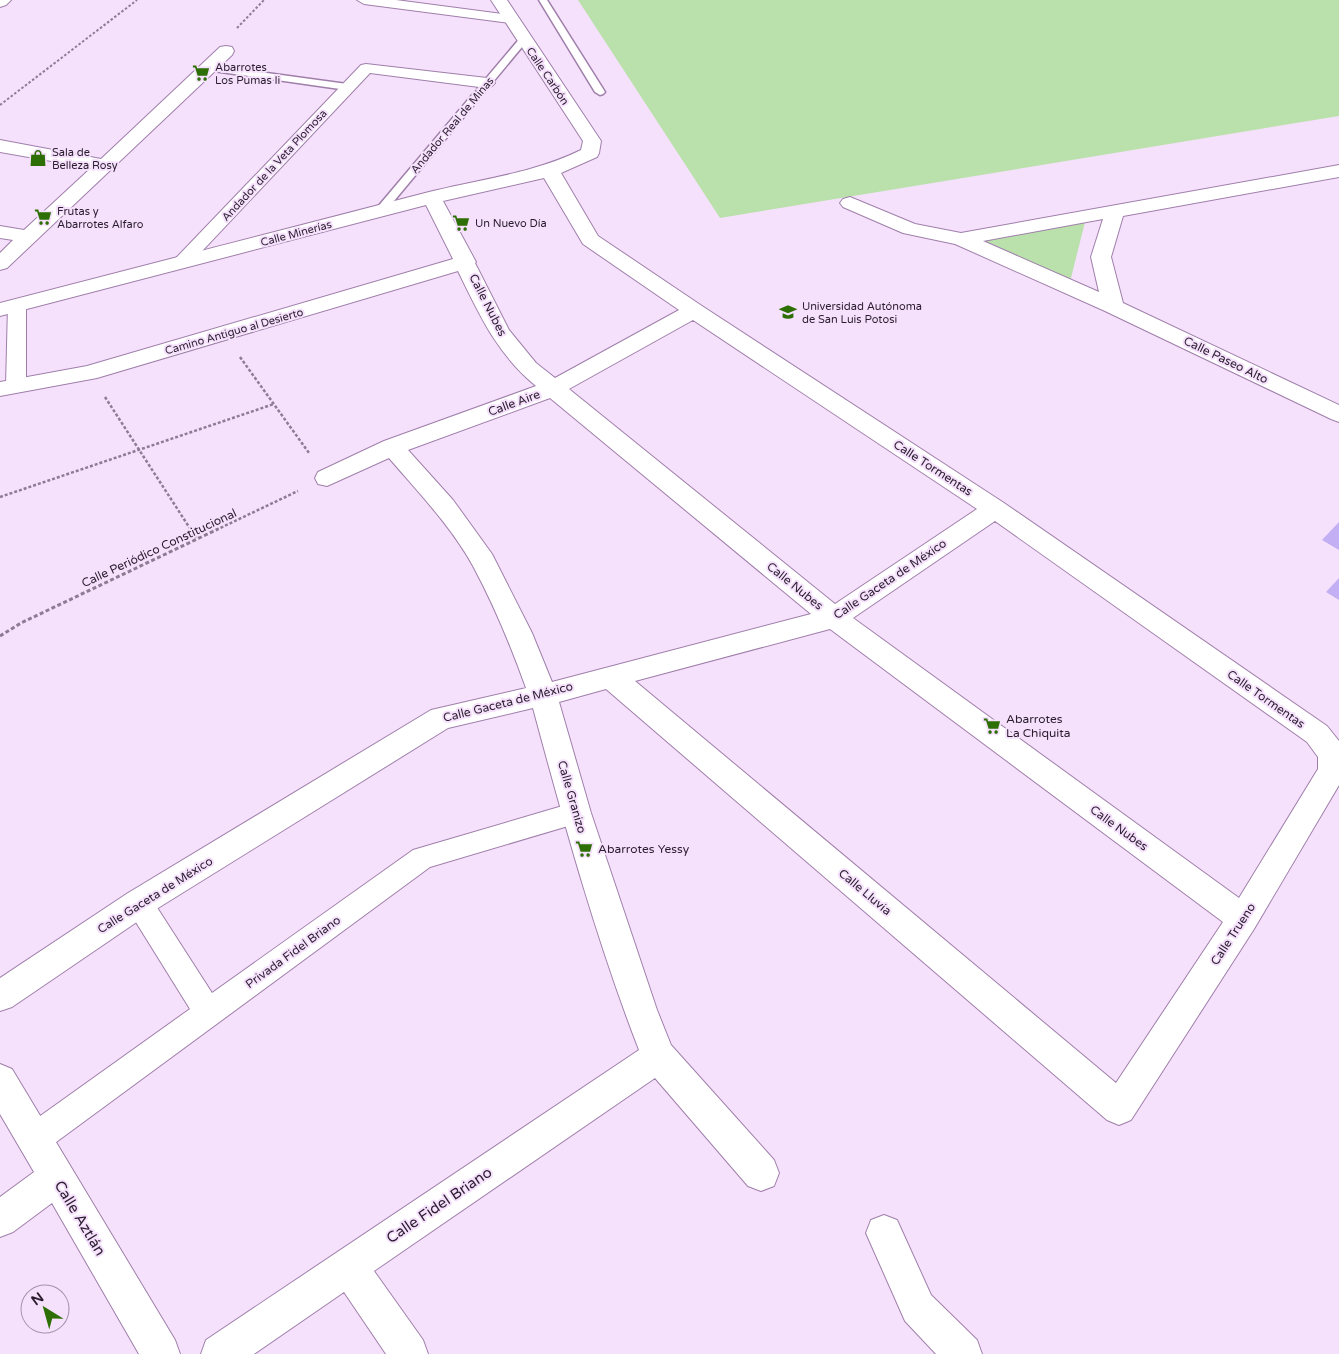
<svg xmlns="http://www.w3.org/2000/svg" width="1339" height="1354" viewBox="0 0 1339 1354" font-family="'Varela Round',sans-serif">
  <rect width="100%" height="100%" fill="#f6e1fd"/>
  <!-- green -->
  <path fill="#bae1ac" d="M578 0H1339V116L720 218Z
    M1085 222 1070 282 988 245 984 237Z"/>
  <!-- building -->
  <path fill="#c3aff3" d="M1339 522V550L1322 540Z
    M1339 578V600L1326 592Z"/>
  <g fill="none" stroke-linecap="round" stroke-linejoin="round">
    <!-- service casing -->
    <g stroke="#9f7faa" stroke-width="3">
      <path id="service" d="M539 0H547L605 92 603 94 600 95 595 92Z
        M524 36 527 37V41L384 213H376L375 211 376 209 521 37Z
        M209 65 347 84 352 87 347 90 206 70V66Z"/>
    </g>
    <!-- pedestrian casing -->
    <g stroke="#9f7faa" stroke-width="2">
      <path id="pedestrian" d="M357 0H396L510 15 515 16 517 19 515 22 510 23 364 4Z
        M366 64 487 78 492 80 495 83 492 86 487 88 370 73 188 266 182 267 176 266 173 262 176 258 361 65Z
        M17 300 23 301 26 305V386L23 390 16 392 9 390 6 386 8 305 11 301Z
        M576 802 585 805 589 813 585 821 430 867 44 1151 33 1155 22 1151 18 1140 22 1129 190 1009 129 911 125 903 129 895 139 891 149 895 212 993 413 850Z"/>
    </g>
    <!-- minor casing -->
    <g stroke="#9f7faa" stroke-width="2">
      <path id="minor" d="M0 0H11L6 5 0 7Z
        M491 0H507L601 141 599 153 597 157 561 173 598 236 702 306 1004 503 1327 726 1339 741V785L1254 929 1131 1120 1119 1125 1107 1120 606 689 559 702 591 813 657 1010 671 1045 774 1160 779 1173 774 1186 761 1191 748 1186 655 1078 374 1271 423 1340 428 1354H386L344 1292 254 1354H201L206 1340 639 1050C596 939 564 823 533 708L448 728 150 913 12 1007 0 1011V978L128 893 431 710 526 688C511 646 494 605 473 566 451 526 418 492 389 458L327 486 318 484 315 478 318 472 384 441 536 386C497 354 480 316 458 271L97 378 0 396V382L87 366 453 259 426 205 0 316V303C143 266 286 229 429 192 480 179 532 174 581 150L583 141ZM544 178 583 244 679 310 555 378 536 363 509 330 475 263 476 262 443 201ZM693 320 977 509 835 604 569 389ZM550 398 811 614 552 682 532 633 492 554 453 500 408 450ZM995 521 1307 742 1318 757V769L1239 898 853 618ZM830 629 1223 922 1116 1083 635 681Z
        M226 46 232 47 234 51 232 55 7 268 0 270V253L13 240 0 238V226L24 230 91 168 0 152V140L101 159 220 47Z
        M1339 165V177L1123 216 1111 257 1123 303 1339 405V422L1331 419 1105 311 955 244 903 233 843 207 840 203 843 199 850 197 915 224 961 233ZM1103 219 1091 257 1099 292 983 241Z
        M0 1064 12 1069 175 1340 180 1354H139L52 1203 13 1232 0 1237V1197L34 1172 0 1114Z
        M884 1215 897 1220 931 1295 977 1340 982 1354H936L905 1321 866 1233 871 1220Z"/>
    </g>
    <!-- path-far2 -->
    <path stroke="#8d7c93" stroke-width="2" stroke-dasharray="2.5 2" stroke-linecap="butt" d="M237 28 264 0
      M0 105 137 0"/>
    <!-- path-far1 -->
    <path stroke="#8d7c93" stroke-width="2.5" stroke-dasharray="3 2" stroke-linecap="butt" d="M240 357 309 453
      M105 397 191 530
      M0 497 274 404
      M216 530 298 491"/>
    <!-- path -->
    <path stroke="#8d7c93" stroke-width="3" stroke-dasharray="4 2.5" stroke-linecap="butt" d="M190 529 197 539
      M0 636 21 623 218 529"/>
    <!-- service -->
    <use href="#service" fill="#fff" fill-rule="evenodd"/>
    <!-- pedestrian -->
    <use href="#pedestrian" fill="#fff" fill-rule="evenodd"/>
    <!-- minor -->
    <use href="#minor" fill="#fff" fill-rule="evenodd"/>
  </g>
  <!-- icons -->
  <defs>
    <g id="supermarket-bare" transform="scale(1.35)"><path d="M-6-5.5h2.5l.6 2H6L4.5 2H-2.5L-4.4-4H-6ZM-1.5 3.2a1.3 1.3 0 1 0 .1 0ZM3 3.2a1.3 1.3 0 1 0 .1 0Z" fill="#2d6f05" stroke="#f6e1fd" stroke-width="2.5" paint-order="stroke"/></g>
    <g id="shop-bare" transform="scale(1.35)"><path d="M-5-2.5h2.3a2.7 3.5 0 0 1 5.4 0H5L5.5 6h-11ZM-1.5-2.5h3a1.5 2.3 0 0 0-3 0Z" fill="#2d6f05" stroke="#f6e1fd" stroke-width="2.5" paint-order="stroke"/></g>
    <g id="university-bare" transform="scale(1.35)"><path d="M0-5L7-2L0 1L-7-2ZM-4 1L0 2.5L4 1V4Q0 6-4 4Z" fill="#2d6f05" stroke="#f6e1fd" stroke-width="2.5" paint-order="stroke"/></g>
  </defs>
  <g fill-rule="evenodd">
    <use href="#supermarket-bare" x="201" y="73"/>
    <use href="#shop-bare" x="38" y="158"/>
    <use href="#supermarket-bare" x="43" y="217"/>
    <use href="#supermarket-bare" x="461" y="223"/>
    <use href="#university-bare" x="788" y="312"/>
    <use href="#supermarket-bare" x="992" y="726"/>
    <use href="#supermarket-bare" x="584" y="849"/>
  </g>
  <g text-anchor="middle" stroke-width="4" stroke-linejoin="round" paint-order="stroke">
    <!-- far-poi labels -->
    <g font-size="11" fill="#2a1d2e" stroke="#f6e1fd" text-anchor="start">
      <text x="215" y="71">Abarrotes<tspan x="215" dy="13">Los Pumas Ii</tspan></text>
      <text x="52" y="156">Sala de<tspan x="52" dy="13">Belleza Rosy</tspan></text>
      <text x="57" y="215">Frutas y<tspan x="57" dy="13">Abarrotes Alfaro</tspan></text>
      <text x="475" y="227">Un Nuevo Día</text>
      <text x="802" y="310">Universidad Autónoma<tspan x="802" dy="13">de San Luis Potosi</tspan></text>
    </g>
    <!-- far-street labels -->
    <g font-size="11" fill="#2a1d2e" stroke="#f6e1fd">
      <text transform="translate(548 76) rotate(56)" y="4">Calle Carbón</text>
      <text transform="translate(452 125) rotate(-50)" y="4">Andador Real de Minas</text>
      <text transform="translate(274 165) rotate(-47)" y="4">Andador de la Veta Plomosa</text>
      <text transform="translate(296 233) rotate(-15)" y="4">Calle Minerías</text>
      <text transform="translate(234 331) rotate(-16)" y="4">Camino Antiguo al Desierto</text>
    </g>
    <!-- street labels -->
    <g font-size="12" fill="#2a1d2e" stroke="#f6e1fd">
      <text transform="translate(488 305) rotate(63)" y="4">Calle Nubes</text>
      <text transform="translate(1226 360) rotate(26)" y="4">Calle Paseo Alto</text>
      <text transform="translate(514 403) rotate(-20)" y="4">Calle Aire</text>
      <text transform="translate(933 468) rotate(33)" y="4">Calle Tormentas</text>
      <text transform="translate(159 548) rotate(-25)" y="4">Calle Periódico Constitucional</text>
      <text transform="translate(890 579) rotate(-34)" y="4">Calle Gaceta de México</text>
      <text transform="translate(795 586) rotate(39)" y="4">Calle Nubes</text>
      <text transform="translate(1266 699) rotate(35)" y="4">Calle Tormentas</text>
      <text transform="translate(508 702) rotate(-14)" y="4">Calle Gaceta de México</text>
      <text transform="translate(572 797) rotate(74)" y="4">Calle Granizo</text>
      <text transform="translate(1119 828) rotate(36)" y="4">Calle Nubes</text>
      <text transform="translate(865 892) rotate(40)" y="4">Calle Lluvia</text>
      <text transform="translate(155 895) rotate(-32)" y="4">Calle Gaceta de México</text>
      <text transform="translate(1233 934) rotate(-57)" y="4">Calle Trueno</text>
      <text transform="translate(293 952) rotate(-36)" y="4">Privada Fidel Briano</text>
    </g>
    <!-- poi labels -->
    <g font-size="12" fill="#2a1d2e" stroke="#f6e1fd" text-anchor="start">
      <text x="1006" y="723">Abarrotes<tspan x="1006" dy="14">La Chiquita</tspan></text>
      <text x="598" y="853">Abarrotes Yessy</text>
    </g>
    <!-- near-street labels -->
    <g font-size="15" fill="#2a1d2e" stroke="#f6e1fd">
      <text transform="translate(439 1205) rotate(-34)" y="5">Calle Fidel Briano</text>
      <text transform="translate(80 1218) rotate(59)" y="5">Calle Aztlán</text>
    </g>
  </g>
  <!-- north arrow -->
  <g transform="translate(45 1309) rotate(323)"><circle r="24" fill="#f6e1fd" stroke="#a493aa"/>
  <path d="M0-4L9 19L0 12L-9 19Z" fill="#2d6f05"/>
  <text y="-8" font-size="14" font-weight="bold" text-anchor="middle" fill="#2a1d2e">N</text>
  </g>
</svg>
